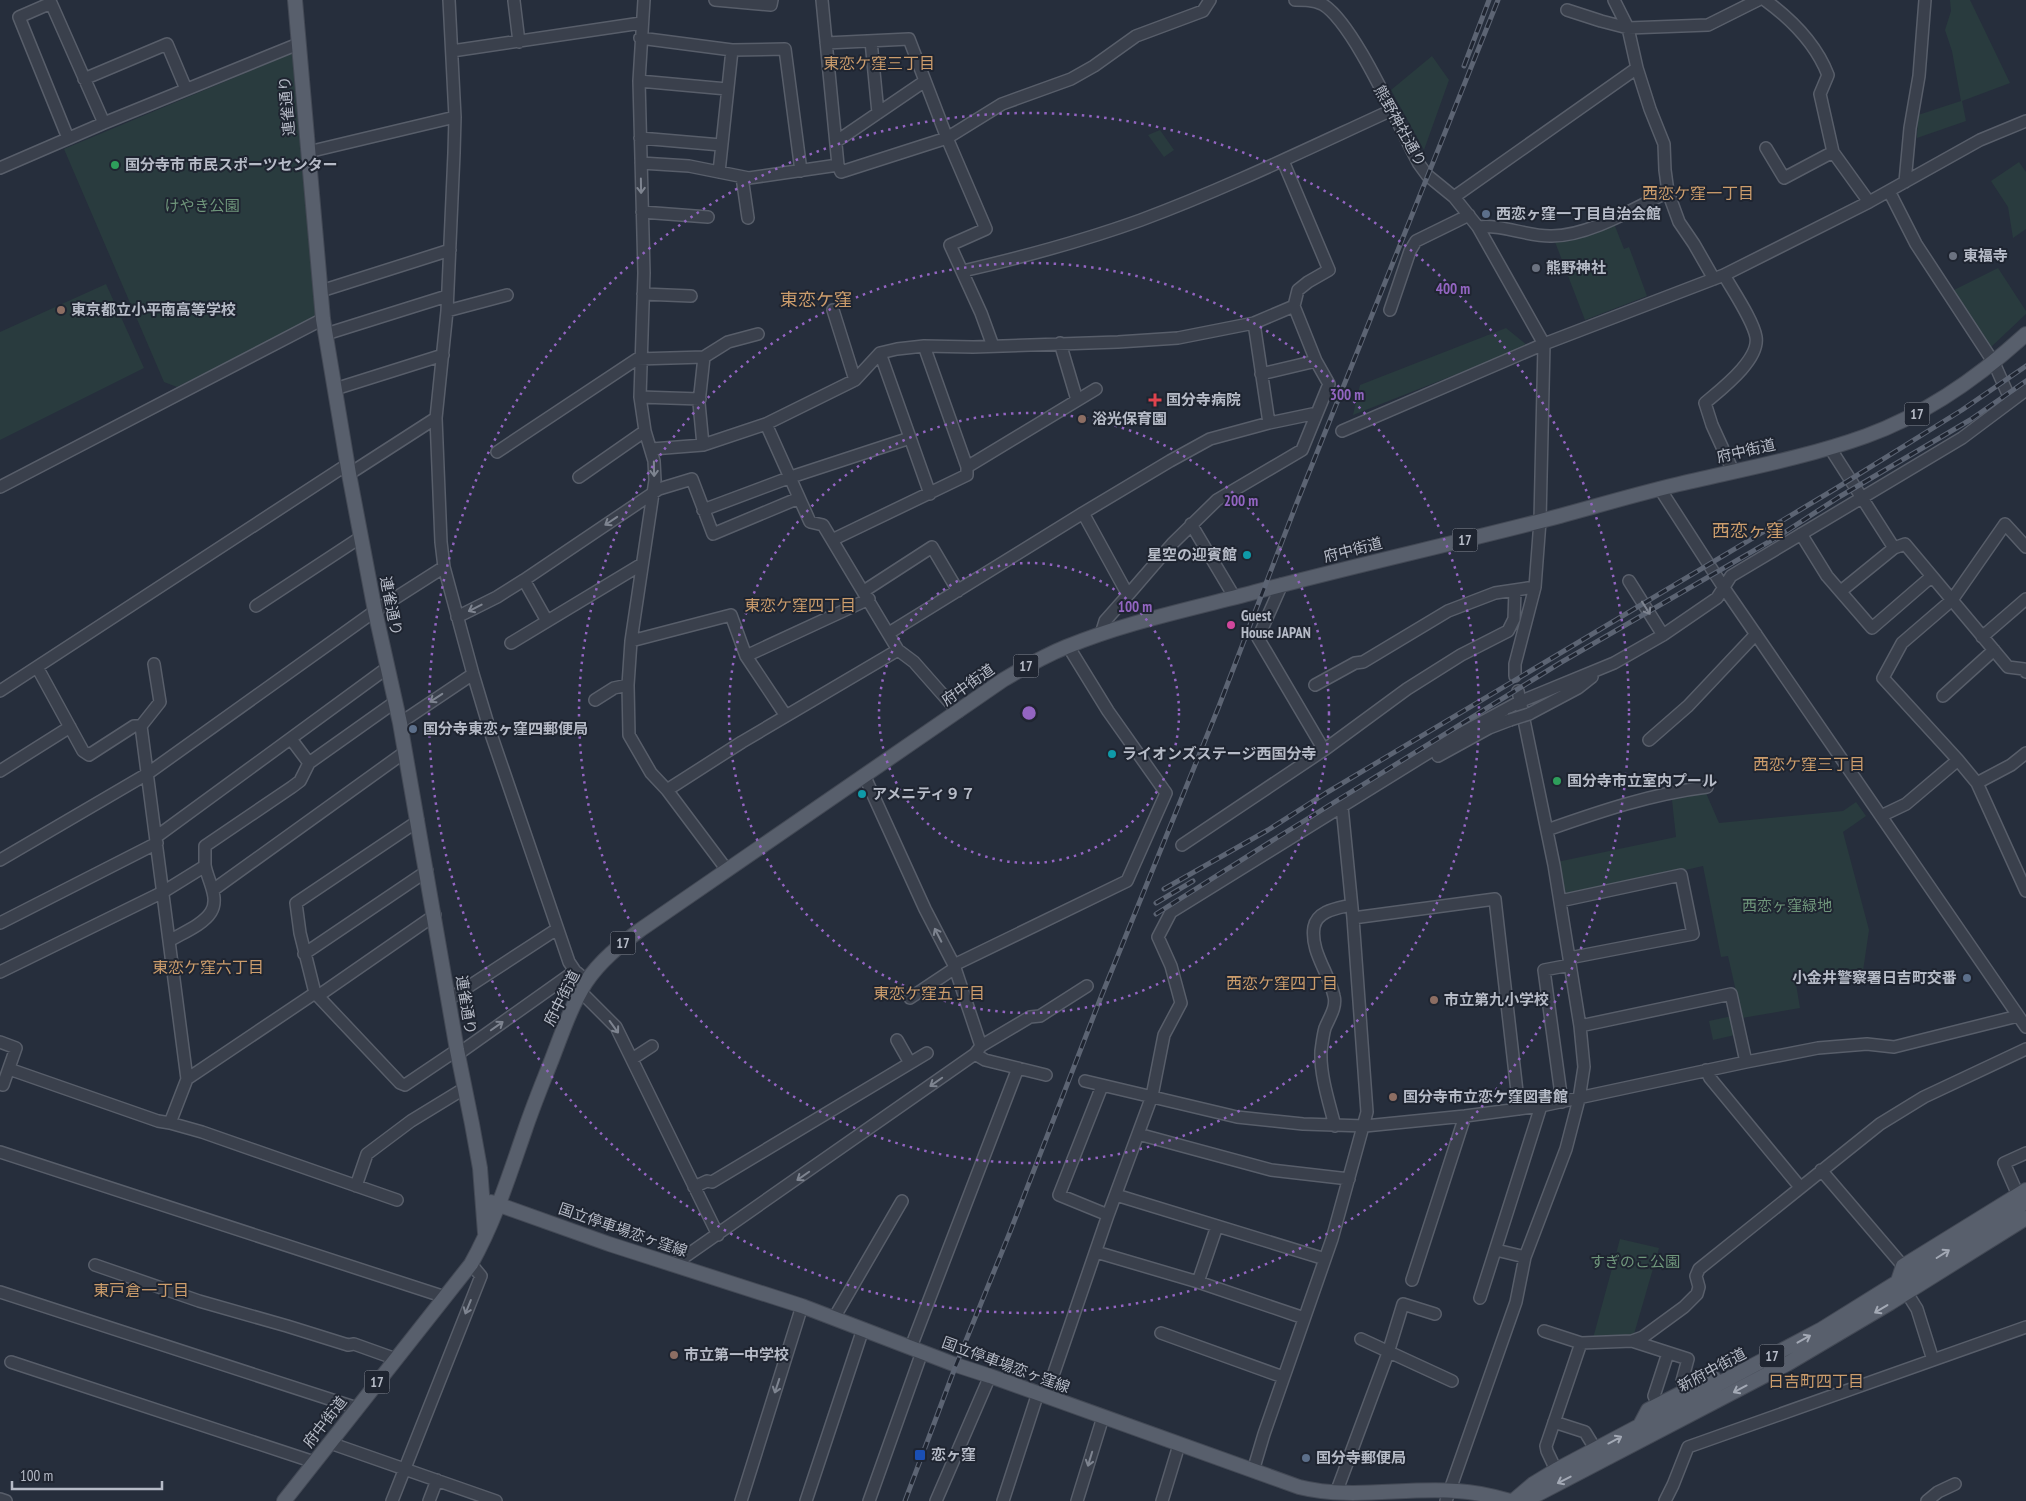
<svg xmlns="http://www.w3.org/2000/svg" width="2026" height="1501" viewBox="0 0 2026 1501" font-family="'PT Sans Narrow','Noto Sans JP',sans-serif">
  <rect width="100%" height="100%" fill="#262e3c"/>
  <!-- green -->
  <path fill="#293b3e" d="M1950 0H1970L2010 83 1962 101 1966 121 1917 138 1918 115 1961 101 1952 51 1945 30 1951 11Z
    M293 53 316 317 177 387 164 382 64 149Z
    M1432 56 1449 80 1424 150 1391 90Z
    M1160 130 1174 150 1164 157 1148 135Z
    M2019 162 2026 172V229L2013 238 2008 207 1991 181Z
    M1613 221 1624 249 1629 247 1647 296 1585 320 1555 242 1562 238Z
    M1998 268 2026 311V314L1991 347 1952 291Z
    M106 284 144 368 0 440V332Z
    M1506 328 1528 346 1353 415 1360 385Z
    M1706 793 1719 823 1843 811 1856 802 1866 816 1843 832 1869 930 1863 971 1796 984 1800 1008 1742 1018 1728 956 1721 957 1703 866 1567 897 1562 891 1557 862 1676 837 1672 800Z
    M1732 1016 1735 1035 1713 1040 1709 1021Z
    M1620 1239 1659 1248 1632 1341 1592 1342Z"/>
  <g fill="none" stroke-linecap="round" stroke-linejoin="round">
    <!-- minor casing -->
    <g stroke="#585e6a" stroke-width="14">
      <path id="minor" d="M449 0 455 117 454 153 447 311 436 418 441 542 444 567 473 674 491 734 569 962 575 971 587 981
        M644 0 639 81 644 273 640 397 645 431 654 461 655 480 631 641 628 685 629 735 651 773 667 790 727 870
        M715 0 771 5 772 0
        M822 0 838 165 841 172 947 138 1002 104 1071 79 1094 66 1136 36 1203 11 1210 0
        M1295 0C1305 0 1313 0 1322 4 1354 22 1399 128 1419 164L1427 175 1454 197 1478 227 1544 344
        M1614 0 1628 28 1637 68 1650 109 1664 144 1665 170 1668 192 1679 222 1694 244 1714 279
        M1765 0C1791 19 1816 44 1828 75L1820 94 1833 152 1869 202
        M514 1 519 42
        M1567 10 1601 21 1628 28 1708 25 1758 0
        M640 38 732 50 785 49 801 171
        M871 41 878 113
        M826 43 909 39 947 138 986 229 950 245 981 313 993 346
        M452 51 641 23
        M84 79 167 44 186 89
        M639 81 727 89
        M68 138 19 17 51 3 104 123
        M640 138 721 145
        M837 141 925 81
        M1766 148 1784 178 1833 152
        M308 152 455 117
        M641 163 689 166 749 178 838 165
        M0 168 104 123 298 44
        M719 172 732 50
        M742 177 748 218
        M1905 182 1910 128 1919 76 1925 0
        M1889 191 1916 244 1994 363 2011 401
        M1454 197 1637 68
        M642 212 708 217
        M1478 227C1501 224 1526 236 1550 236 1587 237 1635 208 1668 192
        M963 271C1023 257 1083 241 1141 220 1227 188 1309 148 1392 110
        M1724 275C1733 291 1753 320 1756 337 1760 360 1720 390 1705 403L1712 425 1733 471
        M321 291 450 250
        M643 294 691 296
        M833 310 855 380
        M1390 310 1410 251 1416 241 1469 215
        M447 311 507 295
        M326 334 447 296
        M1060 343 1077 400
        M880 353 930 494
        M1261 374 1316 361
        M335 389 443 355
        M640 397 700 399
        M1269 423 1317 413
        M766 424 810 522 823 525 898 650 914 662 958 712
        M1342 431 1544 344 1724 275 1869 202 1980 140 2026 121
        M703 445 699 403 704 357 728 342 758 334
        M1830 448 1894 548
        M652 449 703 445 766 424 855 380 880 353 897 349 924 346 973 347 1118 342 1178 338 1254 323 1294 306
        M497 452 637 359 704 357
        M967 467 1096 389
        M349 474 436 418
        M579 477 645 431
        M0 487 323 319
        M1660 489 1724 588 2026 1027
        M703 510 791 477 910 438
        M1191 524 1235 598
        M1801 534 1827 576 1872 628 1931 577
        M832 540 967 475V467L924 346
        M2026 547 2005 524 1952 600 1902 643 1883 678 1958 760 1977 783 2026 891
        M524 580 547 621
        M1629 581 1663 635
        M1282 584 1258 638 1324 750
        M864 591 932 547 958 591
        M1841 591 1894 548 1905 544 2008 667 2024 669 2026 672
        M1128 595 1083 513 1170 461 1210 439 1269 423 1254 323
        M256 606 361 537
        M457 617 497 597 524 580 659 489 692 479 713 534 799 498
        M889 633 1083 513
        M1101 634 1105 621 1128 595 1172 544 1217 500 1302 450 1329 384 1316 361 1294 306 1298 290 1308 282 1329 270 1283 161
        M1982 637 2026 599
        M631 641 731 615 746 656 786 716
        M511 643 642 564
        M746 656 869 599
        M154 664 160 702 141 726 187 1079
        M37 667 83 751 89 755 134 726H141
        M1515 676V664L1535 587 1540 521 1544 344
        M1315 685 1355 663 1363 662 1448 611 1495 593 1535 587
        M0 691 348 464
        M1943 696 1994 650
        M595 700 614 688 628 685
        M1529 714 1578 688 1592 677
        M400 723 473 674
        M291 739 309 763
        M1649 740 1688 706 1756 634
        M1438 756 1489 728 1510 720
        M0 771 70 727
        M864 775 925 909 954 965 981 1046
        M1977 783 2011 765 2026 753
        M667 790 742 742 898 650
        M1881 816 1906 804 1958 760
        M418 821 296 903 300 933 315 993 400 1083 405 1085 457 1050
        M1547 830C1601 811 1651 794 1707 787
        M156 837 387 668
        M1182 845 1324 750 1407 689 1461 655 1508 631 1514 619 1515 590
        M0 860 147 774 375 611 444 567
        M213 890 405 752
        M1560 901 1681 875 1693 934 1569 958
        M1353 918 1495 899 1519 1109
        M0 923 157 843
        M169 941C182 933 203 925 211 912 220 898 207 879 205 865 205 859 205 852 205 846L292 787 300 781 309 763 395 702
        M304 954 427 871
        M954 965 1127 881 1166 793 1108 711 1068 646
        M0 972 163 892 205 866
        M581 992 616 1027 718 1235
        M318 996 435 915
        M910 998 955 968
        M448 1000 557 929
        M1580 1026 1731 994 1746 1062
        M897 1040 910 1063
        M0 1042 16 1048 3 1085 0 1084
        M458 1054 575 971
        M975 1054 985 1060 1046 1075
        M632 1059 652 1046
        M9 1069 158 1121 170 1123 187 1079 315 993
        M1706 1070 1710 1078 1800 1187
        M1085 1081 1237 1117 1303 1124 1365 1126 1465 1116 1541 1106 1746 1062 1818 1048 1867 1044 1894 1047 2018 1016
        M1102 1086 1059 1195 1108 1215
        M1562 1102 1544 970 1570 965
        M170 1123 202 1132 397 1200
        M1335 1126C1329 1102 1320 1076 1321 1051 1322 1044 1323 1035 1325 1028 1329 1018 1337 1007 1334 996 1329 973 1310 951 1314 927 1317 910 1339 908 1351 905
        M1138 1134 1271 1170 1349 1179
        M0 1152 445 1297
        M1821 1170 1903 1266
        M356 1186 367 1154 411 1121 465 1088
        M694 1187 707 1181 712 1182 927 1053
        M1116 1195 1325 1259
        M2018 1195 2004 1163 2026 1153
        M1496 1250 1525 1257
        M1096 1252 1198 1282 1304 1318
        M95 1265 199 1301 287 1326 348 1345 354 1344 396 1359
        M673 1265 975 1054 981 1046 1030 1017 1040 1016 1087 986
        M1412 1280 1465 1116
        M1198 1282 1217 1226
        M0 1292 357 1408
        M1907 1293 1917 1309 1933 1360
        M1480 1298 1541 1106
        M834 1318 902 1201
        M1544 1331 1581 1343 1632 1341 1643 1337 1684 1307 1697 1294 1699 1287 1696 1276 1699 1269 1880 1124 1924 1097 2026 1049
        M1161 1333 1283 1377
        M1361 1339 1452 1381
        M1632 1341 1688 1359 1682 1381 1686 1391
        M911 1347 1018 1068
        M11 1362 314 1462
        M1046 1396 1108 1215 1152 1096 1164 1035 1181 1003 1171 966 1158 937 1171 912 1449 740 1519 702 1614 663 1663 635 1717 598 1731 576 1962 438 2026 390
        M1658 1405 1654 1396 1668 1353
        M1554 1422 1585 1432 1596 1450
        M330 1443 496 1501
        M1556 1470 1547 1451 1546 1446 1581 1343
        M1253 1471 1264 1434 1332 1239 1367 1112 1353 918 1342 806
        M1336 1493 1388 1353 1403 1304 1435 1314
        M0 1499 6 1501
        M392 1501 481 1276 471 1264
        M429 1501 437 1480
        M741 1501 802 1306
        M806 1501 863 1329
        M869 1501 922 1352
        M936 1501 990 1376
        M1003 1501 1038 1393
        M1077 1501 1103 1417
        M1162 1501 1179 1445
        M1446 1501 1516 1302 1525 1257 1566 1149 1579 1099 1584 1067 1580 1026 1554 865 1518 691
        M1665 1501 1673 1485 1688 1447 2026 1327
        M1927 1501 1938 1492 1955 1484"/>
    </g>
    <!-- major casing -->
    <g stroke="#434955" stroke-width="16">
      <path id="major" d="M295 0 323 319 349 474 375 611 400 723 457 1050 472 1124 480 1168 485 1233
        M491 1202 609 1244 802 1306 956 1365 990 1376 1299 1487C1351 1500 1404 1487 1457 1491 1475 1492 1493 1496 1510 1501
        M1897 1284 1903 1266 2026 1190
        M1639 1427 1648 1410 1709 1379 1714 1378
        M1518 1500 1538 1494 1787 1364 1890 1303 2026 1218
        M284 1501 471 1264C495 1221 509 1176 525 1130 533 1106 543 1082 552 1059 562 1033 571 1006 586 982 600 961 620 945 640 930L1003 680C1023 668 1044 656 1066 647 1126 622 1192 609 1255 592 1349 567 1443 546 1537 522 1583 510 1629 496 1675 485 1738 470 1805 458 1866 436 1927 414 1979 377 2026 334
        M1513 1501 1533 1484 1556 1470 1822 1329 2026 1202"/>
    </g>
    <!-- minor -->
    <use href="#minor" stroke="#3a404c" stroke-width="11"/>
    <!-- major -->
    <use href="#major" stroke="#585f6c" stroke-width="14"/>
    <!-- rail casing -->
    <g stroke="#5c6473" stroke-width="5">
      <path id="rail" d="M1464 66 1489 0
        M1164 889 1268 830 1326 793 1835 489 1962 410 2026 366
        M1156 903 1193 881
        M1156 914 1278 837 1560 663 1779 536 1839 497 1970 420 2026 381
        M905 1501 956 1365 1010 1232 1101 997 1219 706 1296 505 1498 0"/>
    </g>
    <!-- rail -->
    <use href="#rail" stroke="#1f2531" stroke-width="3" stroke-dasharray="9" stroke-linecap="butt"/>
    <!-- minor-bridge casing -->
    <g stroke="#585e6a" stroke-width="14" stroke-linecap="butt">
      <path id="minor-bridge" d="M1510 720 1529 714"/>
    </g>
    <!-- minor-bridge -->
    <use href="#minor-bridge" stroke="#3a404c" stroke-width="11"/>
  </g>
  <!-- one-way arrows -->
  <defs><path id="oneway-shaft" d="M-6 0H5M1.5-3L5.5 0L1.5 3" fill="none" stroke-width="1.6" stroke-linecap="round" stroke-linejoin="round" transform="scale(1.25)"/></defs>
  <g stroke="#7e8490">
    <use href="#oneway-shaft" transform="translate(641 186) rotate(89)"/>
    <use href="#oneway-shaft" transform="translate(654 469) rotate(89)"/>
    <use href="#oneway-shaft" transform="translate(611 521) rotate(146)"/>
    <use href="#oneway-shaft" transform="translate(475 608) rotate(153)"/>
    <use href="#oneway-shaft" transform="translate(1646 608) rotate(58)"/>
    <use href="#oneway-shaft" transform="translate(436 698) rotate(147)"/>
    <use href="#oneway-shaft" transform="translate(938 935) rotate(-117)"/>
    <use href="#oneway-shaft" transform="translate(497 1026) rotate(-35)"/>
    <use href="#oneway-shaft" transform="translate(614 1027) rotate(54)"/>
    <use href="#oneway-shaft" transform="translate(936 1082) rotate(145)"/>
    <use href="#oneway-shaft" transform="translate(803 1176) rotate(145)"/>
    <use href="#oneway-shaft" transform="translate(468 1307) rotate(112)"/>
    <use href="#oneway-shaft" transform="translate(777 1386) rotate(108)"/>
    <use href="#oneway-shaft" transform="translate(1090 1459) rotate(107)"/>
  </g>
  <g stroke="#a3a9b5">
    <use href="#oneway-shaft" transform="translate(1943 1254) rotate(-32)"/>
    <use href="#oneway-shaft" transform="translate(1881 1309) rotate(149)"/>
    <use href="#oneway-shaft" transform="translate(1804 1339) rotate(-29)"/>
    <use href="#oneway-shaft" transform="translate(1740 1389) rotate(152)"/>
    <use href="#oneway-shaft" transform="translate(1615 1440) rotate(-28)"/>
    <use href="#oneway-shaft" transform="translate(1564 1480) rotate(153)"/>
  </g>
  <!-- distance rings -->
  <g fill="none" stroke="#9365c2" stroke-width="2.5" stroke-dasharray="2.5 5">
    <circle cx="1029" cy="713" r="150"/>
    <circle cx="1029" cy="713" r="300"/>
    <circle cx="1029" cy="713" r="450"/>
    <circle cx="1029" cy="713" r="600"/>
  </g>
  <!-- markers -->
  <g fill="#2e9e5b" stroke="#1f2531" stroke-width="2">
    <circle cx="115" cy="165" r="5"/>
    <circle cx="1557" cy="781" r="5"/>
  </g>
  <g fill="#5c6f8a" stroke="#1f2531" stroke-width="2">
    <circle cx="1486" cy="214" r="5"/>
    <circle cx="413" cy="729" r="5"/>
    <circle cx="1967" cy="978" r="5"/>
    <circle cx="1306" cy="1458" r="5"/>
  </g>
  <g fill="#6b7280" stroke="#1f2531" stroke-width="2">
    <circle cx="1953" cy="256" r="5"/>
    <circle cx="1536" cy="268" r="5"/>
  </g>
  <g fill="#8d6e63" stroke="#1f2531" stroke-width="2">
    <circle cx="61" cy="310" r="5"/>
    <circle cx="1082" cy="419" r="5"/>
    <circle cx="1434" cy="1000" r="5"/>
    <circle cx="1393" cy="1097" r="5"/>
    <circle cx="674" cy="1355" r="5"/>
  </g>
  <path fill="#e0444e" stroke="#1f2531" stroke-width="2" d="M1152.5 392.5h5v5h5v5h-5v5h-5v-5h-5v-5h5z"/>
  <g fill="#0f9aa8" stroke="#1f2531" stroke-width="2">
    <circle cx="1247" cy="555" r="5"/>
    <circle cx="1112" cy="754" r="5"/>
    <circle cx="862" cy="794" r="5"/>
  </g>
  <circle fill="#d1479c" stroke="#1f2531" stroke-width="2" cx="1231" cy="625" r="5"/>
  <rect fill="#1a4fb4" stroke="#1f2531" stroke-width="2" x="914" y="1449" width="12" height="12" rx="2.5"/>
  <g text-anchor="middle" stroke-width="4" stroke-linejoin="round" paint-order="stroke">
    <!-- shield labels -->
    <g fill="#1f2531" stroke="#898e9a" stroke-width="1">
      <rect x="1904.5" y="402.5" width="25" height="23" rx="4"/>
      <rect x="1452.5" y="528.5" width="25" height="23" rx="4"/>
      <rect x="1013.5" y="654.5" width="25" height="23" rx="4"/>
      <rect x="610.5" y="931.5" width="25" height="23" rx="4"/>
      <rect x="1759.5" y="1344.5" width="25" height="23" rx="4"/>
      <rect x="364.5" y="1370.5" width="25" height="23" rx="4"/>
    </g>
    <g font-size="14" font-weight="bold" fill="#b6bbc7">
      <text x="1917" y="419">17</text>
      <text x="1465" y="545">17</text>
      <text x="1026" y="671">17</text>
      <text x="623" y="948">17</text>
      <text x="1772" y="1361">17</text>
      <text x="377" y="1387">17</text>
    </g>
    <!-- street labels -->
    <g font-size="15" fill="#b6bbc7" stroke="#1f2531">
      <text transform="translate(287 106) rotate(-95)" y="5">連雀通り</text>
      <text transform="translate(1400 126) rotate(61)" y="5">熊野神社通り</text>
      <text transform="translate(1746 451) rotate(-13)" y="5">府中街道</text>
      <text transform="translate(1353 550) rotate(-14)" y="5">府中街道</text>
      <text transform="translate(391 606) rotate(79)" y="5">連雀通り</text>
      <text transform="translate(968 685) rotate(-35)" y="5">府中街道</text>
      <text transform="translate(562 998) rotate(-63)" y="5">府中街道</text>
      <text transform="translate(466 1005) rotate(81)" y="5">連雀通り</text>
      <text transform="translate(623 1230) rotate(19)" y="5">国立停車場恋ヶ窪線</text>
      <text transform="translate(1006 1365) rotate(20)" y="5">国立停車場恋ヶ窪線</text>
      <text transform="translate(1712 1370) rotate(-28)" y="5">新府中街道</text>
      <text transform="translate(325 1422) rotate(-52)" y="5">府中街道</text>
    </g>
    <!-- poi labels -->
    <g font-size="15" font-weight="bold" fill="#b6bbc7" stroke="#1f2531" text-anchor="start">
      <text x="125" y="170">国分寺市 市民スポーツセンター</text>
      <text x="1496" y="219">西恋ヶ窪一丁目自治会館</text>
      <text x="1963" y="261">東福寺</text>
      <text x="1546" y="273">熊野神社</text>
      <text x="71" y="315">東京都立小平南高等学校</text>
      <text x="1166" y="405">国分寺病院</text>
      <text x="1092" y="424">浴光保育園</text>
      <text x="1237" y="560" text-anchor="end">星空の迎賓館</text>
      <text x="1241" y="621">Guest<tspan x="1241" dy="17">House JAPAN</tspan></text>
      <text x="423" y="734">国分寺東恋ヶ窪四郵便局</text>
      <text x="1122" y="759">ライオンズステージ西国分寺</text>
      <text x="1567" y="786">国分寺市立室内プール</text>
      <text x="872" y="799">アメニティ９７</text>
      <text x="1957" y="983" text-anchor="end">小金井警察署日吉町交番</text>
      <text x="1444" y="1005">市立第九小学校</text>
      <text x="1403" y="1102">国分寺市立恋ケ窪図書館</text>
      <text x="684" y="1360">市立第一中学校</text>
      <text x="931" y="1460">恋ヶ窪</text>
      <text x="1316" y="1463">国分寺郵便局</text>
    </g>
    <!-- park labels -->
    <g font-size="15" fill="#6f967b" stroke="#1f2531">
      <text x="202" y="211">けやき公園</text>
      <text x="1787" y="911">西恋ヶ窪緑地</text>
      <text x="1635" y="1267">すぎのこ公園</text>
    </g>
    <!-- neighbourhood labels -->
    <g font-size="16" fill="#cc9d6c" stroke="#1f2531">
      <text x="879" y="69">東恋ケ窪三丁目</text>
      <text x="1698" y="199">西恋ケ窪一丁目</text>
      <text x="800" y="611">東恋ケ窪四丁目</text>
      <text x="1809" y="770">西恋ケ窪三丁目</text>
      <text x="208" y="973">東恋ケ窪六丁目</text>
      <text x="1282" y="989">西恋ケ窪四丁目</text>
      <text x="929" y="999">東恋ケ窪五丁目</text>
      <text x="141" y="1296">東戸倉一丁目</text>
      <text x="1816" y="1387">日吉町四丁目</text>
    </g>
    <!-- quarter labels -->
    <g font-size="18" fill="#cc9d6c" stroke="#1f2531">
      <text x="816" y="306">東恋ケ窪</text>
      <text x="1748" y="537">西恋ヶ窪</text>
    </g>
  </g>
  <circle cx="1029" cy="713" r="8" fill="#9365c2" stroke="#1f2531" stroke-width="2.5"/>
  <g font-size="15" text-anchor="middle" font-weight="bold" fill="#9365c2" stroke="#1f2531" stroke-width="4" stroke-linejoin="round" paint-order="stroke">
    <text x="1453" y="294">400 m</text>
    <text x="1347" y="400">300 m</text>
    <text x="1241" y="506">200 m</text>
    <text x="1135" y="612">100 m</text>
  </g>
  <!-- scale -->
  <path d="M12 1481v8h150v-8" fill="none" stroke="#b6bbc7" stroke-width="2.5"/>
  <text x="20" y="1481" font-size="15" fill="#b6bbc7" stroke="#1f2531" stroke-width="4" paint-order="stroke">100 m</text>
</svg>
